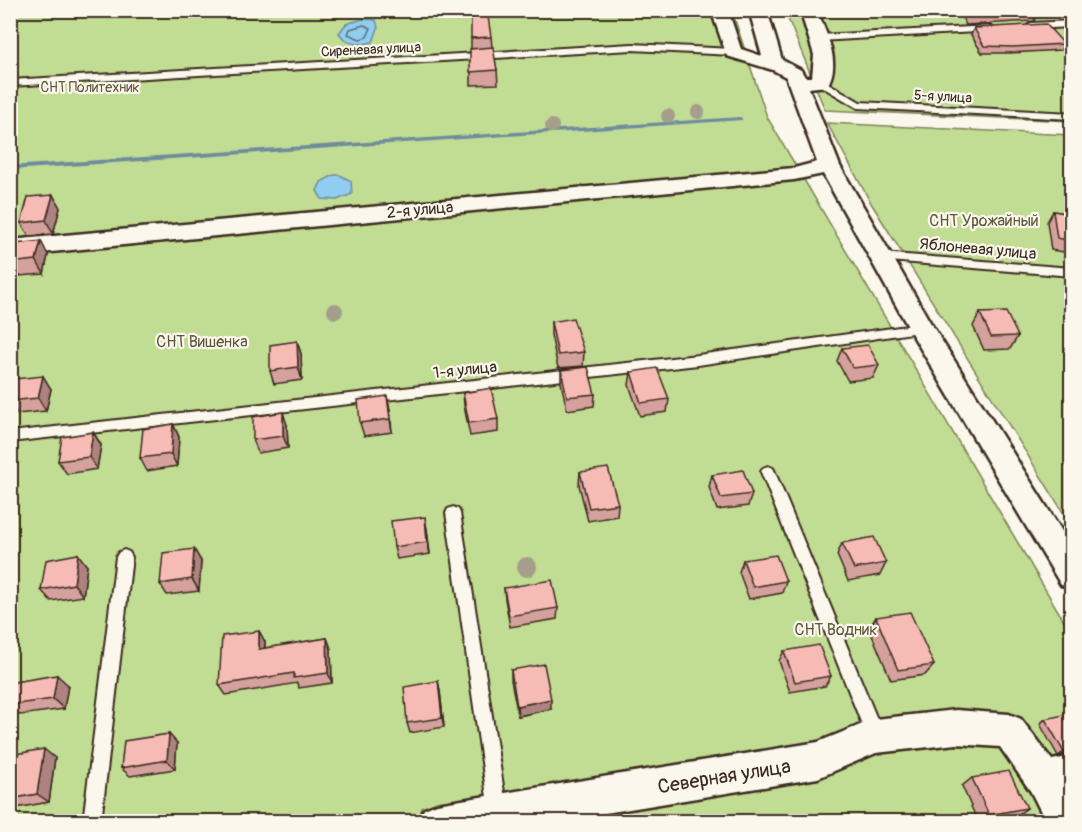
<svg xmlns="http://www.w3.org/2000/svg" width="1082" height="832" viewBox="0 0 1082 832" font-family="Pangolin,sans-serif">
  <rect width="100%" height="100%" fill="#fbf7ec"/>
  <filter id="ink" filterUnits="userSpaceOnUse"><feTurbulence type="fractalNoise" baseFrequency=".0167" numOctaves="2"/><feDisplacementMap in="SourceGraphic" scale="12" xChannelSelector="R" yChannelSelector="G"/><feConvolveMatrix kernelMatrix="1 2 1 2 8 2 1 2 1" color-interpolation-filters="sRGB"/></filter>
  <g filter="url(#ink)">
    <!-- green -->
    <path fill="#c1dc93" stroke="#7e8358" stroke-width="1.5" d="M10 11H732L767 117 1071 633V821H11Z
      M785 11H1071V121L825 110Z
      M827 123 1071 135V525L871 203Z"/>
    <!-- water -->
    <path fill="#90cdf1" stroke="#6e8c9d" stroke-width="1.5" d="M363 19 376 20 378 28 373 42C360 46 347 45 339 33L346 24Z
      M334 175H340L351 181 352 194 337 200 322 199 317 191 321 182Z"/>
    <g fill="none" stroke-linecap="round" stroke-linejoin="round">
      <!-- shore -->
      <path stroke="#5d6b72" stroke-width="1.5" d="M364 25 371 28 367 37 360 39 348 34 350 29Z"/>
      <!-- stream -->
      <path fill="#6e8c9d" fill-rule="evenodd" d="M740 117 742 118V120L10 170V166Z"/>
      <!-- lane casing -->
      <g stroke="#3b2a1e" stroke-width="4">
        <path id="lane" d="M1072 21V27L1031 29 1027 26 1031 23Z
          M990 26 994 29 993 31 819 41 815 38 819 35Z
          M632 44 733 49 738 52 733 55 632 50 10 86V80Z
          M817 80H823L860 102 1072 113V119L858 108 817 84Z
          M881 253 1072 268V276L877 260 875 257 877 254Z
          M921 324 925 325 927 328 925 331 698 365 10 442V432L698 355Z
          M768 466 773 468 775 472 884 736 881 742 875 745 869 742 761 472 763 468Z
          M453 507 458 509 460 513 507 811 504 817 498 820 492 817 489 811 446 513 448 509Z
          M124 550 129 552 132 557 101 822H83L116 557 119 552Z"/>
      </g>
      <!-- street casing -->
      <g stroke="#3b2a1e" stroke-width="5">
        <path id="street" d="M711 10H728L741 49 762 56 749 10H767L782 60 801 70 805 77H812L814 55 800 10H817C826 33 842 63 827 86L809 88 840 166 930 322 1072 547V588L1061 585 912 334 823 174 794 180 10 256V240L794 168 817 162 786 77 773 70 727 56Z
          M956 710 1009 714 1021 719 1052 760 1072 756V822H1046L1031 792 1000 747 956 744 876 753 818 778 551 822H419L424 809 437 804 818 742 875 719Z"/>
      </g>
      <!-- lane -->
      <use href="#lane" fill="#fbf7ec" fill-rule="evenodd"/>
      <!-- street -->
      <use href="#street" fill="#fbf7ec" fill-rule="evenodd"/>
    </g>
    <!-- trees -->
    <g fill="#a49e8b">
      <circle cx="698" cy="112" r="7"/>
      <circle cx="668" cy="116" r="7"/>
      <circle cx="552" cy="126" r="7"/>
      <circle cx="335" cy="311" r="8"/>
      <circle cx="527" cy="567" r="10"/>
    </g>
    <!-- wall -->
    <path fill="#d4a19d" stroke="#3b2a1e" stroke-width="1.5" d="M961 10H1039L1034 21 966 25 960 14Z
      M974 28 1064 44 1061 50 1010 53H982L971 35Z
      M491 37 492 47 497 70 498 84 471 85V38Z
      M53 195 60 208 53 234 29 236 21 223Z
      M1053 211 1071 214V253L1051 250 1047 222Z
      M48 255 44 274 18 276 10 264V261Z
      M980 313 1018 336 1010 349 984 350 973 326Z
      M551 322 584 352 583 366 558 368 551 335Z
      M297 341 301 354 302 380 274 384 270 371Z
      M842 348 879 365 873 378 848 381 837 361Z
      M561 370 595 394 594 406 567 410 561 383Z
      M631 372 669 399 667 412 640 416 629 385Z
      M51 389 46 411 17 414 10 405V391Z
      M463 393 498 419V432L470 436 464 406Z
      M387 396 392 432 364 436 360 423Z
      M173 424 179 437 177 466 147 471 140 458Z
      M287 425 288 448 258 453 253 440Z
      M93 432 101 445 97 469 67 474 58 461Z
      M580 472 618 504 617 516 588 521 579 485Z
      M712 475 752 494 748 506 717 510 709 487Z
      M427 529 430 554 397 559 394 547Z
      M842 543 886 563 880 575 848 581 837 555Z
      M743 560 786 581 782 593 749 599 739 572Z
      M201 561 199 591 167 595 160 584Z
      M87 566 83 596 51 601 41 590Z
      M504 588 558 608 557 619 510 627 505 599Z
      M876 617 934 665 925 675 891 680 869 628Z
      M259 631 265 642V648L327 638 331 649 332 683 299 688 297 683 226 695 219 685Z
      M784 651 831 676 825 686 790 692 779 661Z
      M511 670 551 709 518 716 511 680Z
      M438 681 440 691 444 727 410 733 407 723Z
      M68 685 64 709 20 715 10 707V696Z
      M1045 719 1071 753 1058 756 1040 724Z
      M177 743 175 769 130 776 121 768Z
      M10 755 55 758 49 802 10 809Z
      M972 778 1027 808 1016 816 986 822H978L962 786Z"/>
    <!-- shaded-wall -->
    <path fill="#ad837f" stroke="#3b2a1e" stroke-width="1.5" d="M53 195 60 208 53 234 46 220Z
      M41 241 48 255 44 274 36 260Z
      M297 341 301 354 302 380 298 367Z
      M43 376 51 389 46 411 38 398Z
      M387 396 390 409 392 432 390 419Z
      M283 412 287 425 288 448 283 436Z
      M173 424 179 437 177 466 171 454Z
      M93 432 101 445 97 469 89 457Z
      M425 517 427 529 430 554 427 542Z
      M194 549 201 561 199 591 192 579Z
      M78 554 87 566 83 596 74 584Z
      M259 631 265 642 264 659 259 649Z
      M327 638 331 649 332 683 328 673Z
      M57 675 68 685 64 709 53 699Z
      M438 681 440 691 444 727 442 718Z
      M551 699V709L518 716 517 706Z
      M169 734 177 743 175 769 167 760Z
      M44 749 55 758 49 802 37 794Z
      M1071 750V753L1058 756 1064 752Z"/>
    <!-- building -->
    <path fill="#f7bbb6" stroke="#3b2a1e" stroke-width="1.5" d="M471 10H487L491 37 471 38Z
      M970 10H995L970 12Z
      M1046 24 1064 44 1013 47 984 46 974 28Z
      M493 47 497 70 470 72V49Z
      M53 195 46 220 21 223 28 197Z
      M1053 211 1071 214V241L1057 238Z
      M41 241 36 260 10 263 15 244Z
      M1006 312 1018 336 991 337 980 313Z
      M573 318 584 352 558 355 551 322Z
      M297 341 298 367 270 371V345Z
      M868 345 879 365 853 368 842 348Z
      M588 367 595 394 567 397 561 370Z
      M657 368 669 399 641 403 631 372Z
      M43 376 38 398 10 401V391L14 379Z
      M491 388 498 419 469 423 463 393Z
      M387 396 390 419 360 423 358 400Z
      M283 412V436L253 440V417Z
      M173 424 171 454 140 458 143 429Z
      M93 432 89 457 58 461 62 437Z
      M608 468 618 504 589 508 580 472Z
      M743 470 752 494 721 498 712 475Z
      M425 517 427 542 394 547 391 521Z
      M874 537 886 563 854 569 842 543Z
      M194 549 192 579 160 584 163 553Z
      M78 554 74 584 41 590 46 560Z
      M776 555 786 581 753 587 743 560Z
      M552 580 558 608 509 616 504 588Z
      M910 612 934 665 898 670 876 617Z
      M259 631V649L327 638 328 673 294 678V673L219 685 222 636Z
      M819 645 831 676 795 682 784 651Z
      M544 664 551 699 517 706 511 670Z
      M57 675 53 699 10 705V696L14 682Z
      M438 681 442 718 407 723 404 687Z
      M1068 714 1071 720V750L1064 752 1045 719Z
      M169 734 167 760 121 768 124 741Z
      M44 749 37 794 10 799V755Z
      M1009 771 1027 808 989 815 972 778Z"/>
  </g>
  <g text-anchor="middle" stroke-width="4.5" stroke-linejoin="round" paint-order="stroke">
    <!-- far-street labels -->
    <g font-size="14" fill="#3b2a1e" stroke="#fbf7ec">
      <text transform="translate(371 49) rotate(-3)" y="5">Сиреневая улица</text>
      <text transform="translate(943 96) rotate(3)" y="5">5-я улица</text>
    </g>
    <!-- far-park labels -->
    <g font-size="14" fill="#5c563b" stroke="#fbf7ec">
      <text x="90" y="92">СНТ Политехник</text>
    </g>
    <!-- street labels -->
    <g font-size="16" fill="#3b2a1e" stroke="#fbf7ec">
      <text transform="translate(420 209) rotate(-5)" y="6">2-я улица</text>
      <text transform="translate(978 248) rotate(5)" y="6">Яблоневая улица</text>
      <text transform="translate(465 369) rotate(-6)" y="6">1-я улица</text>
    </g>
    <!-- park labels -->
    <g font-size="16" fill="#5c563b" stroke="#fbf7ec">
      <text x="984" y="226">СНТ Урожайный</text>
      <text x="202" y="347">СНТ Вишенка</text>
      <text x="836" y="635">СНТ Водник</text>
    </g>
    <!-- near-street labels -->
    <g font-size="20" fill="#3b2a1e" stroke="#fbf7ec">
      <text transform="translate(724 776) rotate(-9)" y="7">Северная улица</text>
    </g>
  </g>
  <!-- margin -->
  <rect width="1082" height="832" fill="none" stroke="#fbf7ec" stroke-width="36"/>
  <rect x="18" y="18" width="1046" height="796" fill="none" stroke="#3b2a1e" stroke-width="2" filter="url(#ink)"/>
</svg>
